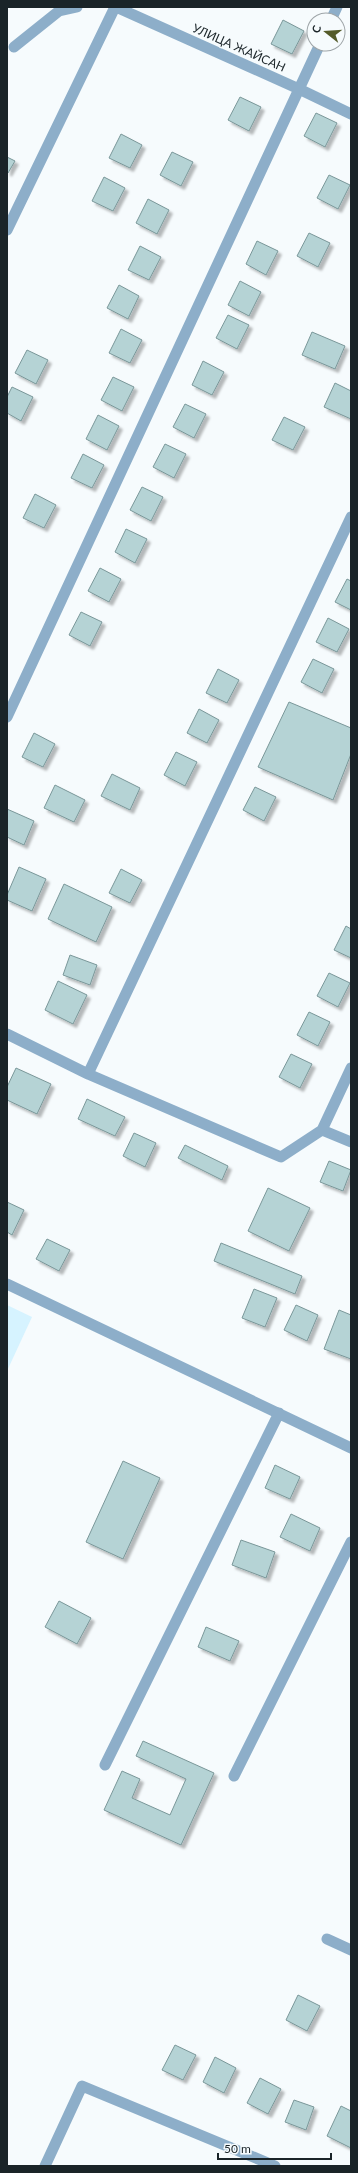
<svg xmlns="http://www.w3.org/2000/svg" width="358" height="2173" viewBox="0 0 358 2173" font-family="Lato,sans-serif">
  <defs>
    <filter id="shadow"><feDropShadow dx="3.5" dy="3.5" stdDeviation="1" flood-color="#0004"/></filter>
  </defs>
  <rect width="100%" height="100%" fill="#f6fbfd"/>
  <!-- built -->
  <path fill="#d6f3ff" d="M7 1305 32 1317 7 1371Z"/>
  <!-- building -->
  <path fill="#b5d3d5" stroke="#7a9799" filter="url(#shadow)" d="M283 20 304 31 292 54 271 44Z
    M240 97 261 107 249 131 228 120Z
    M316 113 337 123 325 147 304 136Z
    M121 134 142 145 130 168 109 158Z
    M172 152 193 162 181 186 160 175Z
    M7 157 15 161 8 173 7 172Z
    M329 175 350 185 338 209 317 198Z
    M104 177 125 188 113 211 92 201Z
    M148 199 169 210 157 234 136 223Z
    M309 233 330 243 318 267 297 256Z
    M257 241 278 251 266 275 246 264Z
    M140 246 161 257 149 280 128 270Z
    M240 281 261 292 249 316 228 305Z
    M119 285 139 296 128 319 107 308Z
    M228 315 249 325 237 349 216 338Z
    M121 329 142 340 130 363 109 353Z
    M312 332 345 346 335 369 302 355Z
    M27 350 48 360 36 384 15 373Z
    M203 361 224 372 212 395 192 385Z
    M113 377 134 387 122 411 101 400Z
    M335 383 351 391V419L324 407Z
    M12 387 33 397 21 421 7 413V397Z
    M185 404 206 414 194 438 173 427Z
    M98 415 119 426 107 450 86 439Z
    M284 417 305 427 293 450 272 440Z
    M165 444 186 454 174 478 153 467Z
    M83 454 104 465 92 488 71 478Z
    M142 487 163 497 151 521 130 510Z
    M35 494 56 505 44 528 23 518Z
    M126 529 147 539 135 563 115 552Z
    M100 568 121 579 109 602 88 591Z
    M347 579 351 581V610L335 602Z
    M81 612 102 622 90 646 69 635Z
    M328 618 349 629 337 652 316 642Z
    M313 659 334 669 322 693 301 682Z
    M218 669 239 680 227 703 206 693Z
    M289 702 351 728V754L333 800 258 767Z
    M199 709 219 720 207 743 187 733Z
    M34 733 55 744 43 767 22 757Z
    M176 752 197 762 185 786 164 775Z
    M112 774 140 788 130 810 101 796Z
    M55 785 85 800 74 822 44 808Z
    M255 787 276 797 264 821 243 810Z
    M7 809 34 821 24 845 7 837Z
    M19 867 46 879 32 911 7 900V895Z
    M121 869 142 880 130 903 109 893Z
    M64 884 112 907 96 942 48 919Z
    M346 926 351 929V958L334 950Z
    M70 955 97 965 90 985 63 975Z
    M329 973 350 983 338 1007 317 996Z
    M58 981 87 995 73 1024 45 1010Z
    M309 1012 330 1022 318 1046 297 1035Z
    M291 1054 312 1064 300 1088 279 1077Z
    M16 1068 51 1084 37 1114 7 1100V1087Z
    M87 1099 125 1117 115 1136 78 1119Z
    M134 1133 156 1143 145 1167 123 1156Z
    M185 1145 228 1166 222 1180 178 1158Z
    M329 1161 351 1170 343 1191 320 1182Z
    M268 1188 310 1208 289 1251 248 1231Z
    M7 1202 24 1210 12 1235 7 1232Z
    M47 1239 70 1250 59 1271 36 1259Z
    M221 1243 302 1276 295 1294 214 1261Z
    M254 1289 277 1298 265 1327 242 1318Z
    M296 1305 318 1315 307 1341 284 1330Z
    M339 1310 351 1315V1359L324 1349Z
    M123 1461 160 1478 123 1559 86 1542Z
    M275 1465 300 1477 290 1499 265 1488Z
    M291 1514 320 1528 310 1551 280 1537Z
    M241 1540 275 1552 266 1578 232 1565Z
    M59 1601 91 1618 77 1644 45 1627Z
    M206 1627 239 1641 230 1661 198 1647Z
    M143 1741 214 1773 181 1845 104 1810 122 1771 140 1779 132 1798 170 1815 186 1779 136 1756Z
    M298 1995 320 2006 307 2031 286 2020Z
    M175 2045 196 2055 183 2080 162 2070Z
    M215 2057 236 2068 224 2093 203 2082Z
    M260 2078 281 2089 268 2114 247 2103Z
    M294 2100 314 2107 306 2130 285 2122Z
    M341 2106 351 2111V2148L327 2136Z"/>
  <g fill="none" stroke-linecap="round" stroke-linejoin="round">
    <!-- minor -->
    <path stroke="#8daec9" stroke-width="11" d="M116 7 299 89 351 114
      M331 20 337 7
      M14 47 59 11 77 7
      M7 230 115 7
      M7 717 320 44
      M7 1034 88 1074 281 1157 322 1130 351 1068
      M88 1074 351 517
      M322 1130 351 1142
      M7 1284 351 1448
      M105 1765 279 1413
      M234 1776 351 1542
      M327 1939 351 1950
      M45 2166 82 2086 275 2166"/>
  </g>
  <g text-anchor="middle" stroke-width="3" stroke-linejoin="round" paint-order="stroke">
    <!-- street labels -->
    <g font-size="12" fill="#1a2428" stroke="#f6fbfd">
      <text transform="translate(239 48) rotate(24)" y="4">УЛИЦА ЖАЙСАН</text>
    </g>
  </g>
  <!-- border -->
  <rect width="358" height="2173" fill="none" stroke="#1a2428" stroke-width="16"/>
  <!-- north arrow -->
  <g transform="translate(326 32) rotate(287)"><circle r="19" fill="#f6fbfd" stroke="#9ea5a8"/>
  <path d="M0-3L7 15L0 10L-7 15Z" fill="#545b2a"/>
  <text y="-6" font-size="11" font-weight="bold" text-anchor="middle" fill="#1a2428">С</text>
  </g>
  <!-- scale -->
  <path d="M218 2153v6h113v-6" fill="none" stroke="#1a2428" stroke-width="2"/>
  <text x="224" y="2153" font-size="12" fill="#1a2428" stroke="#f6fbfd" stroke-width="3" paint-order="stroke">50 m</text>
</svg>
